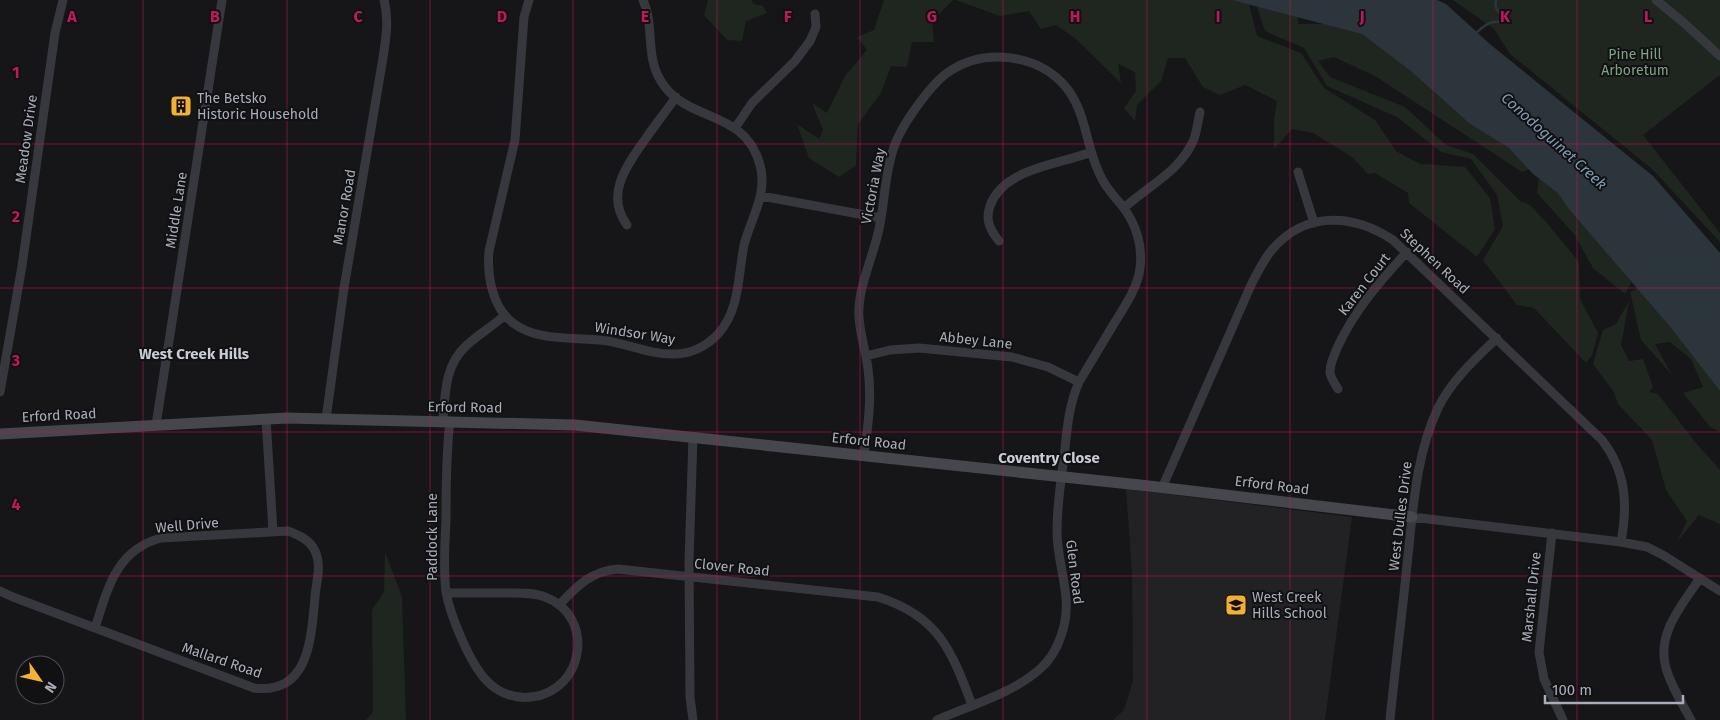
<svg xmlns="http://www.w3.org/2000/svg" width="1720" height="720" viewBox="0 0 1720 720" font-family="'Fira Sans',sans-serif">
  <rect width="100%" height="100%" fill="#161618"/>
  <!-- built -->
  <path fill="#222225" d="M1126 489 1352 517 1325 720H1113L1124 710 1133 681 1132 574Z"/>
  <!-- green -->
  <path fill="#1e261f" d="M708 0H752L753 4 763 6 767 13 746 21 742 41 727 40 704 15Z
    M884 0H953L932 21 934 42H912L907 67 891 66 881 93 858 124 856 165 839 177 809 158 797 124 819 139 823 130 812 103 827 113 845 76 867 50 857 37 874 30Z
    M956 0H1233L1249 4 1257 36 1301 53 1324 88 1375 120 1396 151 1420 164 1465 167 1490 198 1495 229 1477 257 1409 203 1408 193 1375 173 1368 174 1352 157 1313 133 1292 129 1274 149V119L1277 101 1245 85 1220 95 1203 87 1185 58H1168L1161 81 1137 105 1135 121 1124 108 1136 91 1135 72 1118 64 1121 83 1076 39 1056 25 1041 29 1029 11 1000 16Z
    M1453 0H1720V75L1643 135 1720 233V242L1652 169 1510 54 1494 29Z
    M1269 6 1298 14V24H1334L1362 31 1535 167 1522 172 1375 76 1334 57 1318 61 1330 77 1405 107 1446 145 1473 154 1520 201 1530 205 1547 223 1579 262 1580 299 1598 333 1592 355 1586 363 1534 308 1517 305 1483 260 1503 226 1497 195 1471 159 1441 152 1397 117 1327 86 1304 48 1265 31 1257 7Z
    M1539 178 1563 195 1616 256 1631 283 1625 294 1593 268 1574 234 1537 193Z
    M1638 288 1714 370V384L1720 389V432L1710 427 1683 393 1703 387 1691 359 1670 342 1655 344 1672 375 1641 340 1630 292Z
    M1629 301 1621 345 1629 361 1643 359 1653 387 1649 392 1658 394 1696 443 1720 470V524L1699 515 1677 542 1687 521 1666 490 1652 440 1618 404 1614 392 1593 364 1603 330 1616 324Z
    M385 552 402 597 406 720H366L373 712 372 610 384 592Z"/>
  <!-- water -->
  <path fill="#2c353c" d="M1232 0H1437L1446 4 1491 45 1653 176 1720 253V391L1672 329 1569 209 1558 193 1533 174 1509 148 1469 123 1412 72 1362 34Z"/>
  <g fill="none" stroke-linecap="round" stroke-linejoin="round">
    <!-- stream -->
    <path stroke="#2c353c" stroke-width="2.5" d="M1475 34C1483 27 1489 20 1501 22L1503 20V17C1498 11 1494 8 1496 0"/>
    <!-- street -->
    <path stroke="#37383d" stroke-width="9" d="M529 0 524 17 515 140 489 251C487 276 492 307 513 323 539 343 578 336 608 341 630 345 653 355 675 354 691 354 707 346 718 334 740 310 738 275 744 245 751 218 768 194 760 165 746 111 692 122 665 87 643 59 656 29 643 0
      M1656 0 1683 22 1720 56
      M735 128 752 103 795 61 810 41 816 27 815 14
      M1298 172 1314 223
      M761 196 881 218
      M1124 208C1148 186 1181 171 1194 139 1197 130 1198 121 1200 112
      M627 225C604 194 628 164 646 138 656 124 666 111 676 97
      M999 241C990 230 985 220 990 206 1003 168 1059 165 1091 152
      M866 356 890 350 919 348 1012 357 1048 367 1079 382
      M1338 389C1335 384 1330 377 1330 372 1330 362 1335 354 1338 346 1355 310 1380 281 1407 252
      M0 392 22 266 55 33 63 0
      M266 419 273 531
      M326 419 344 288 383 58C386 39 389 19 384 0
      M443 421C445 393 445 364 467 345 479 334 493 326 505 315
      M156 425 222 0
      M864 455C868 426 872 398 868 369 866 352 860 335 859 317 857 287 875 254 880 224 885 198 885 172 894 147 901 126 931 83 950 71 985 48 1037 54 1065 86 1088 113 1085 149 1102 179 1107 189 1115 197 1123 207 1136 224 1143 246 1140 268 1138 287 1125 306 1115 322 1103 342 1091 362 1079 382 1067 409 1067 436 1063 464 1060 487 1057 508 1057 531 1057 569 1075 598 1061 636 1057 648 1051 659 1041 668 1014 693 971 705 937 720
      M1162 488 1251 285C1257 273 1263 261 1271 251 1304 211 1352 213 1393 240L1602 440C1626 471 1628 504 1621 542
      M1412 517 1621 542 1647 547 1663 555 1720 591
      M1552 533 1539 652 1544 679 1563 720
      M0 591 13 597 254 688C310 695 311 637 315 597 316 582 322 566 315 551 310 540 299 535 288 531L161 538C116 550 108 588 95 628
      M446 593C465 593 484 593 503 593 517 593 532 592 545 597 596 616 585 691 531 697 515 699 498 693 487 681 470 664 450 615 446 592 443 568 445 543 446 520 446 487 446 454 450 421
      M559 605C577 586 591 571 618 569L878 597C938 616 951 649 972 705
      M693 720 690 697 689 561 693 437
      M1390 720C1395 668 1402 616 1407 565 1413 512 1415 457 1438 408 1451 381 1475 359 1497 338
      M1691 720C1682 703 1671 686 1666 668 1656 634 1682 605 1700 578"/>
    <!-- secondary -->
    <path stroke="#45474d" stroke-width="11" d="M0 434 287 418 575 425 1149 486 1412 517"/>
  </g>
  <!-- grid -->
  <path fill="none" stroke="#c2185b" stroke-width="1" stroke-opacity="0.55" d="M143 0V720M287 0V720M430 0V720M573 0V720M717 0V720M860 0V720M1003 0V720M1147 0V720M1290 0V720M1433 0V720M1577 0V720M0 144H1720M0 288H1720M0 432H1720M0 576H1720"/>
  <!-- icons -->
  <defs>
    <g id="building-square" transform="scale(1.125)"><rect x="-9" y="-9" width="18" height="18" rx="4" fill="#f2b134" stroke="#111113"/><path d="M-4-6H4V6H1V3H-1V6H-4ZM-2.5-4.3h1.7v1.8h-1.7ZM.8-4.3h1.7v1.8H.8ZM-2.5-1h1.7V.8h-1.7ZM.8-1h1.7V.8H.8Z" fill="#111"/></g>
    <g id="school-square" transform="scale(1.125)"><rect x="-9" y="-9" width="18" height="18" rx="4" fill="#f2b134" stroke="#111113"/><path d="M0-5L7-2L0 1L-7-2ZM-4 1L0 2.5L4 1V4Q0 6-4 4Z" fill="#111"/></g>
  </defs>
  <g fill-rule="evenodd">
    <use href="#building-square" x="181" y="106"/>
    <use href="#school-square" x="1236" y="605"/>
  </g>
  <g text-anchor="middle" stroke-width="4" stroke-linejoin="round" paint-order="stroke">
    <!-- park labels -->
    <g font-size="14" fill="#7fa381" stroke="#111113">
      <text x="1635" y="59">Pine Hill<tspan x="1635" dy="16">Arboretum</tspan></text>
    </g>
    <!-- poi labels -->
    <g font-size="14" fill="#a8adb8" stroke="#111113" text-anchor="start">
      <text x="197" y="103">The Betsko<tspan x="197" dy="16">Historic Household</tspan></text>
      <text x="1252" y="602">West Creek<tspan x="1252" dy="16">Hills School</tspan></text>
    </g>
    <!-- street labels -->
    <g font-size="14" fill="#a8adb8" stroke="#111113">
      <text transform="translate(26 139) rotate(-82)" y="5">Meadow Drive</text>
      <text transform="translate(873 186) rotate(-79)" y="5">Victoria Way</text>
      <text transform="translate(344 207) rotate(-80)" y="5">Manor Road</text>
      <text transform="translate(176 210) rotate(-81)" y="5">Middle Lane</text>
      <text transform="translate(1435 261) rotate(43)" y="5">Stephen Road</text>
      <text transform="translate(1364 284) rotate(-52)" y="5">Karen Court</text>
      <text transform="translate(635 333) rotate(9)" y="5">Windsor Way</text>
      <text transform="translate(976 340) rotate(6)" y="5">Abbey Lane</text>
      <text transform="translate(465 407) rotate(1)" y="5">Erford Road</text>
      <text transform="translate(59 415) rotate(-3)" y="5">Erford Road</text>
      <text transform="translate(869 441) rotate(6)" y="5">Erford Road</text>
      <text transform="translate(1272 485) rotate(7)" y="5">Erford Road</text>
      <text transform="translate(1400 516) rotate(-83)" y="5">West Dulles Drive</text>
      <text transform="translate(187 525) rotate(-5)" y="5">Well Drive</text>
      <text transform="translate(432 537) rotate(-90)" y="5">Paddock Lane</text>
      <text transform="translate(732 567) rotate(6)" y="5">Clover Road</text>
      <text transform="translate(1075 572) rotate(83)" y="5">Glen Road</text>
      <text transform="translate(1531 597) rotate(-84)" y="5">Marshall Drive</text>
      <text transform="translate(222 660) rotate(19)" y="5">Mallard Road</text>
    </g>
    <!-- water labels -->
    <g font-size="15" font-style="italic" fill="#7f9bb3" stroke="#111113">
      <text transform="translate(1554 141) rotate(42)" y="5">Conodoguinet Creek</text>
    </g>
    <!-- neighbourhood labels -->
    <g font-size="15" font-weight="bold" fill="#c9ccd4" stroke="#111113">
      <text x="194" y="359">West Creek Hills</text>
      <text x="1049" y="463">Coventry Close</text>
    </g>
  </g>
  <g font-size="16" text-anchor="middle" font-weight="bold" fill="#c2185b" stroke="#111113" stroke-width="4" stroke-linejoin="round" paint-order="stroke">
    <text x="72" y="22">A</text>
    <text x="215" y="22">B</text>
    <text x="358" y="22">C</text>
    <text x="502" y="22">D</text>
    <text x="645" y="22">E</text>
    <text x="788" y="22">F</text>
    <text x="932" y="22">G</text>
    <text x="1075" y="22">H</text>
    <text x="1218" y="22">I</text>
    <text x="1362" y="22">J</text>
    <text x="1505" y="22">K</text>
    <text x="1648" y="22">L</text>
    <text x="16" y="78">1</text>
    <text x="16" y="222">2</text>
    <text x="16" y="366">3</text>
    <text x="16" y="510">4</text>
  </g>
  <!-- north arrow -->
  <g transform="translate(40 680) rotate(124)"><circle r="24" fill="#111113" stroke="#4d4f55"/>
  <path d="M0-4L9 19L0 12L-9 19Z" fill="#f2b134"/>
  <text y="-8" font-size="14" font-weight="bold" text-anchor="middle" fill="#a8adb8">N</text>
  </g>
  <!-- scale -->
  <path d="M1545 695v8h138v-8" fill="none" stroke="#a8adb8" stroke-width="2.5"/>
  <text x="1552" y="695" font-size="15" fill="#a8adb8" stroke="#111113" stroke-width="4" paint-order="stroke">100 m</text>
</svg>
